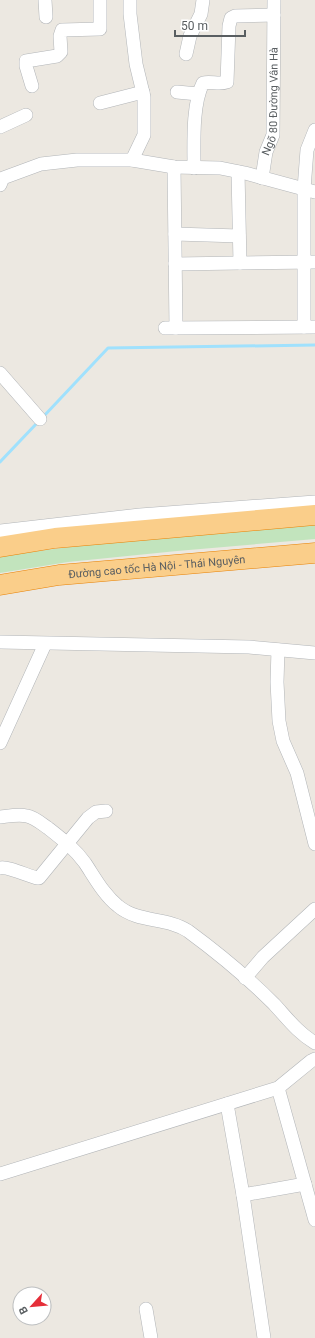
<svg xmlns="http://www.w3.org/2000/svg" width="315" height="1338" viewBox="0 0 315 1338" font-family="Roboto,sans-serif">
  <rect width="100%" height="100%" fill="#ece8e1"/>
  <!-- green -->
  <path fill="#c2e4bd" d="M315 524V539L177 551 68 562 0 573V556L169 534Z"/>
  <g fill="none" stroke-linecap="round" stroke-linejoin="round">
    <!-- stream -->
    <path stroke="#a0e1fd" stroke-width="3" d="M43 417 108 348 315 345
      M0 462 38 422"/>
    <!-- minor casing -->
    <g stroke="#b2b5b8" stroke-width="14">
      <g id="minor">
        <path d="M45 0 46 17"/>
        <path d="M130 0V14L136 64 144 97V135L132 160"/>
        <path d="M186 54 190 36 201 14 203 0"/>
        <path d="M32 86 26 66V61L57 56 61 52 60 36 62 30 100 29V0"/>
        <path d="M177 92 198 94"/>
        <path d="M100 103 143 92"/>
        <path d="M0 127 26 115"/>
        <path d="M174 167 176 328"/>
        <path d="M194 168C194 144 192 104 203 83 211 81 219 85 227 82L229 26 231 18 235 16 274 15"/>
        <path d="M238 172 240 263"/>
        <path id="s1" d="M262 178 266 152 273 135 274 0"/>
        <path d="M0 185 3 178 41 164 77 160H132L174 167 220 168 245 173 315 192"/>
        <path d="M175 234 239 236"/>
        <path d="M175 264 315 262"/>
        <path d="M304 327V189L307 150 315 130"/>
        <path d="M165 328 315 327"/>
        <path d="M0 373 40 419"/>
        <path d="M0 531 140 515 315 502"/>
        <path d="M0 642 249 647 315 653"/>
        <path d="M278 650 277 682 279 721 283 741 297 773 315 844"/>
        <path d="M0 743 45 644"/>
        <path d="M0 817C9 816 19 814 27 816 34 817 42 824 48 828 62 839 75 849 85 863 95 878 104 895 118 906 138 923 167 917 188 931 218 953 248 978 274 1004 287 1018 298 1033 315 1043"/>
        <path d="M0 868C8 866 28 876 37 878H39L88 818 96 812 106 811"/>
        <path d="M245 978 263 957 315 909"/>
        <path d="M278 1088 315 1220"/>
        <path d="M227 1104 243 1195 264 1338"/>
        <path d="M0 1174 278 1088 311 1061 315 1059"/>
        <path d="M243 1195 305 1184"/>
        <path d="M146 1309 151 1338"/>
      </g>
    </g>
    <!-- highway casing -->
    <g stroke="#e88205" stroke-width="21">
      <g id="highway">
        <path d="M0 547 55 538 315 515"/>
        <path id="s2" d="M0 585 59 575 315 553"/>
      </g>
    </g>
    <!-- minor -->
    <use href="#minor" stroke="#fff" stroke-width="13"/>
    <!-- highway -->
    <use href="#highway" stroke="#face8a" stroke-width="20"/>
  </g>
  <g text-anchor="middle" stroke-width="3.5" stroke-linejoin="round" paint-order="stroke">
    <!-- street labels -->
    <g font-size="11" fill="#595e61" stroke="#fff">
      <text dy="4" stroke="none"><textPath href="#s1" startOffset="78">Ngõ 80 Đường Vân Hà</textPath></text>
      <text dy="4" stroke="none"><textPath href="#s2" startOffset="158">Đường cao tốc Hà Nội - Thái Nguyên</textPath></text>
    </g>
  </g>
  <!-- north arrow -->
  <g transform="translate(32 1306) rotate(243)"><circle r="19" fill="#ffffff" stroke="#bdbfc0"/>
  <path d="M0-3L7 15L0 10L-7 15Z" fill="#e52e39"/>
  <text y="-6" font-size="11" font-weight="bold" text-anchor="middle" fill="#595e61">B</text>
  </g>
  <!-- scale -->
  <path d="M175 30v6h70v-6" fill="none" stroke="#595e61" stroke-width="2"/>
  <text x="181" y="30" font-size="12" fill="#595e61" stroke="#ffffff" stroke-width="3" paint-order="stroke">50 m</text>
</svg>
